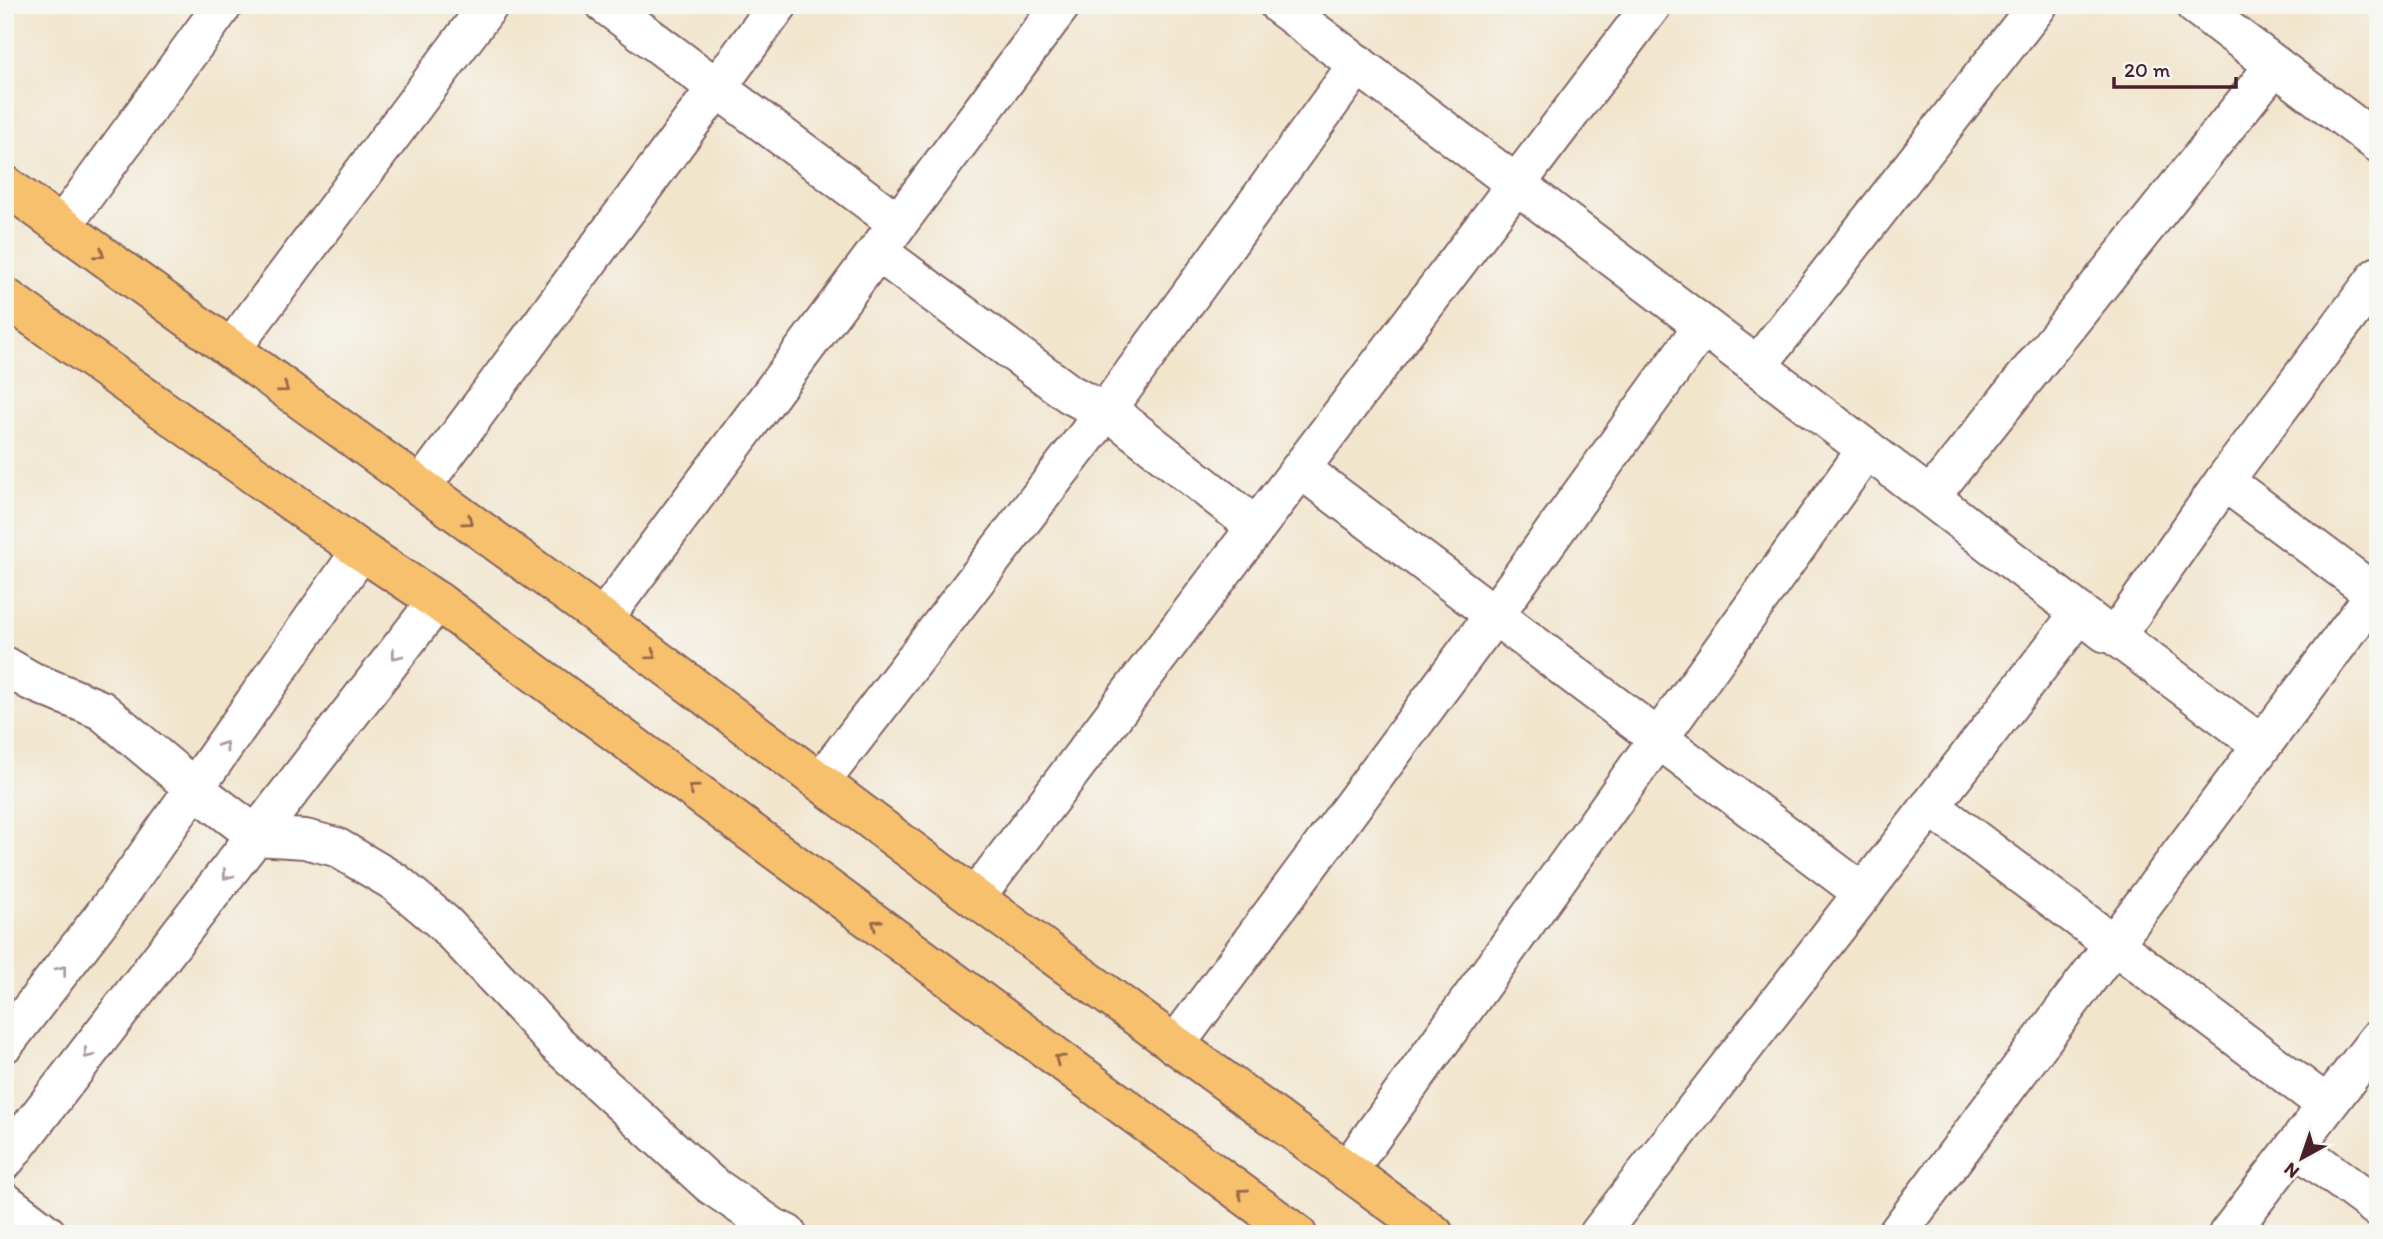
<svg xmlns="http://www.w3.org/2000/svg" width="2383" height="1239" viewBox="0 0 2383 1239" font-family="Itim,sans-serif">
  <rect width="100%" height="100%" fill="#f6f6f2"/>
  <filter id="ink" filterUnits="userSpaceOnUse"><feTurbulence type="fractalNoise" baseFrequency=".0143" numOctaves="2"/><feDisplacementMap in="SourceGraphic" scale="14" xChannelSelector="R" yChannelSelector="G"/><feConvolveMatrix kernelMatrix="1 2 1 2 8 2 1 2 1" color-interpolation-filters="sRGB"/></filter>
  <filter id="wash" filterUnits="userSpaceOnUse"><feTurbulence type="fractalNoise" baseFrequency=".00686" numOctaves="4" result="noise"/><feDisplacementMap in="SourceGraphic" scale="28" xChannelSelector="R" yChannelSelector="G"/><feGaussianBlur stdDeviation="1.57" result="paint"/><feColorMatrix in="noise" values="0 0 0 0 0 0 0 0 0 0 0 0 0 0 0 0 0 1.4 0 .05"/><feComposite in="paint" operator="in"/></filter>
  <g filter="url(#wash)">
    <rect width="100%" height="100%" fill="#f1e5cc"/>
  </g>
  <g filter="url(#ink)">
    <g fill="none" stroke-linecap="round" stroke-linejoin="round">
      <!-- minor casing -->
      <g stroke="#846463" stroke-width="42">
        <path id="minor" d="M606 5 898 223
          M1279 5 1930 497 2106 633 2113 634 2120 630 2224 481 2378 276
          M2195 5 2378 143
          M62 226 223 5
          M877 251 1070 394 1123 422 1256 527
          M231 349 489 5
          M1757 366 2038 5
          M1301 469 1863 893
          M2224 481 2378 596
          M421 487 778 5
          M1930 497 2275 65
          M603 619 1061 5
          M2113 634 2262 745
          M5 666 31 681 101 710 194 788 257 836 305 839 336 847 395 882 444 923 501 983 555 1042 710 1184 774 1228 787 1234
          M821 781 1106 411 1358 64
          M1930 806 2327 1105
          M975 898 1652 5
          M5 1043 120 894 361 551
          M1175 1045 1494 615 1703 326
          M2295 1146 2378 1208
          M5 1160 437 601
          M1347 1171 1867 449
          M5 1202 47 1234
          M1599 1234 2080 613
          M1897 1234 2378 590
          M2228 1234 2378 1039"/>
      </g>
      <!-- major casing -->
      <g stroke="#846463" stroke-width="42">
        <path id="major" d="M5 185 603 619 975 898 1434 1234
          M5 297 361 551 437 601 1297 1234"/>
      </g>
      <!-- minor -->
      <use href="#minor" stroke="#fff" stroke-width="38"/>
      <!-- major -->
      <use href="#major" stroke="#f7c06c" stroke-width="38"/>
    </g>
    <!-- one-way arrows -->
    <defs><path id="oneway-chevron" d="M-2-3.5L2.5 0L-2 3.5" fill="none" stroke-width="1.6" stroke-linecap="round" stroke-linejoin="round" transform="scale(1.75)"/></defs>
    <g stroke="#986748">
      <use href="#oneway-chevron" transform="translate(100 254) rotate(36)"/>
      <use href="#oneway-chevron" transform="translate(284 388) rotate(36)"/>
      <use href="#oneway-chevron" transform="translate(468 521) rotate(36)"/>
      <use href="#oneway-chevron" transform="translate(652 655) rotate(37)"/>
      <use href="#oneway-chevron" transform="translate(693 789) rotate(-144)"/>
      <use href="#oneway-chevron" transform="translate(876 924) rotate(-144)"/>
      <use href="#oneway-chevron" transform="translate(1059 1059) rotate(-144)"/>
      <use href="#oneway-chevron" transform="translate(1242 1193) rotate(-144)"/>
    </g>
    <g stroke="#ae9aa0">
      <use href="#oneway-chevron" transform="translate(396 655) rotate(128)"/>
      <use href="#oneway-chevron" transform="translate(224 746) rotate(-55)"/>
      <use href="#oneway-chevron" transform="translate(227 875) rotate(128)"/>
      <use href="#oneway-chevron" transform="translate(62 970) rotate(-52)"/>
      <use href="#oneway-chevron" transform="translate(88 1054) rotate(128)"/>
    </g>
  </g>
  <!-- margin -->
  <rect width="2383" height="1239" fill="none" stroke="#f6f6f2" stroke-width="28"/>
  <!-- north arrow -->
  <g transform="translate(2302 1158) rotate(220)" stroke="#f6f6f2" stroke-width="5" paint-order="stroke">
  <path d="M0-5L12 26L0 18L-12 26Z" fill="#4a1f2b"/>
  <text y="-10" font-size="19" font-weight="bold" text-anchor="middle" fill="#4a1f2b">N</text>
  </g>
  <!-- scale -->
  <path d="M2114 77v10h122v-10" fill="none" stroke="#4a1f2b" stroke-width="3.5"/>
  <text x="2124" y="77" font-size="21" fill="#4a1f2b" stroke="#f6f6f2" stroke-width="5" paint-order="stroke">20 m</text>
</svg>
